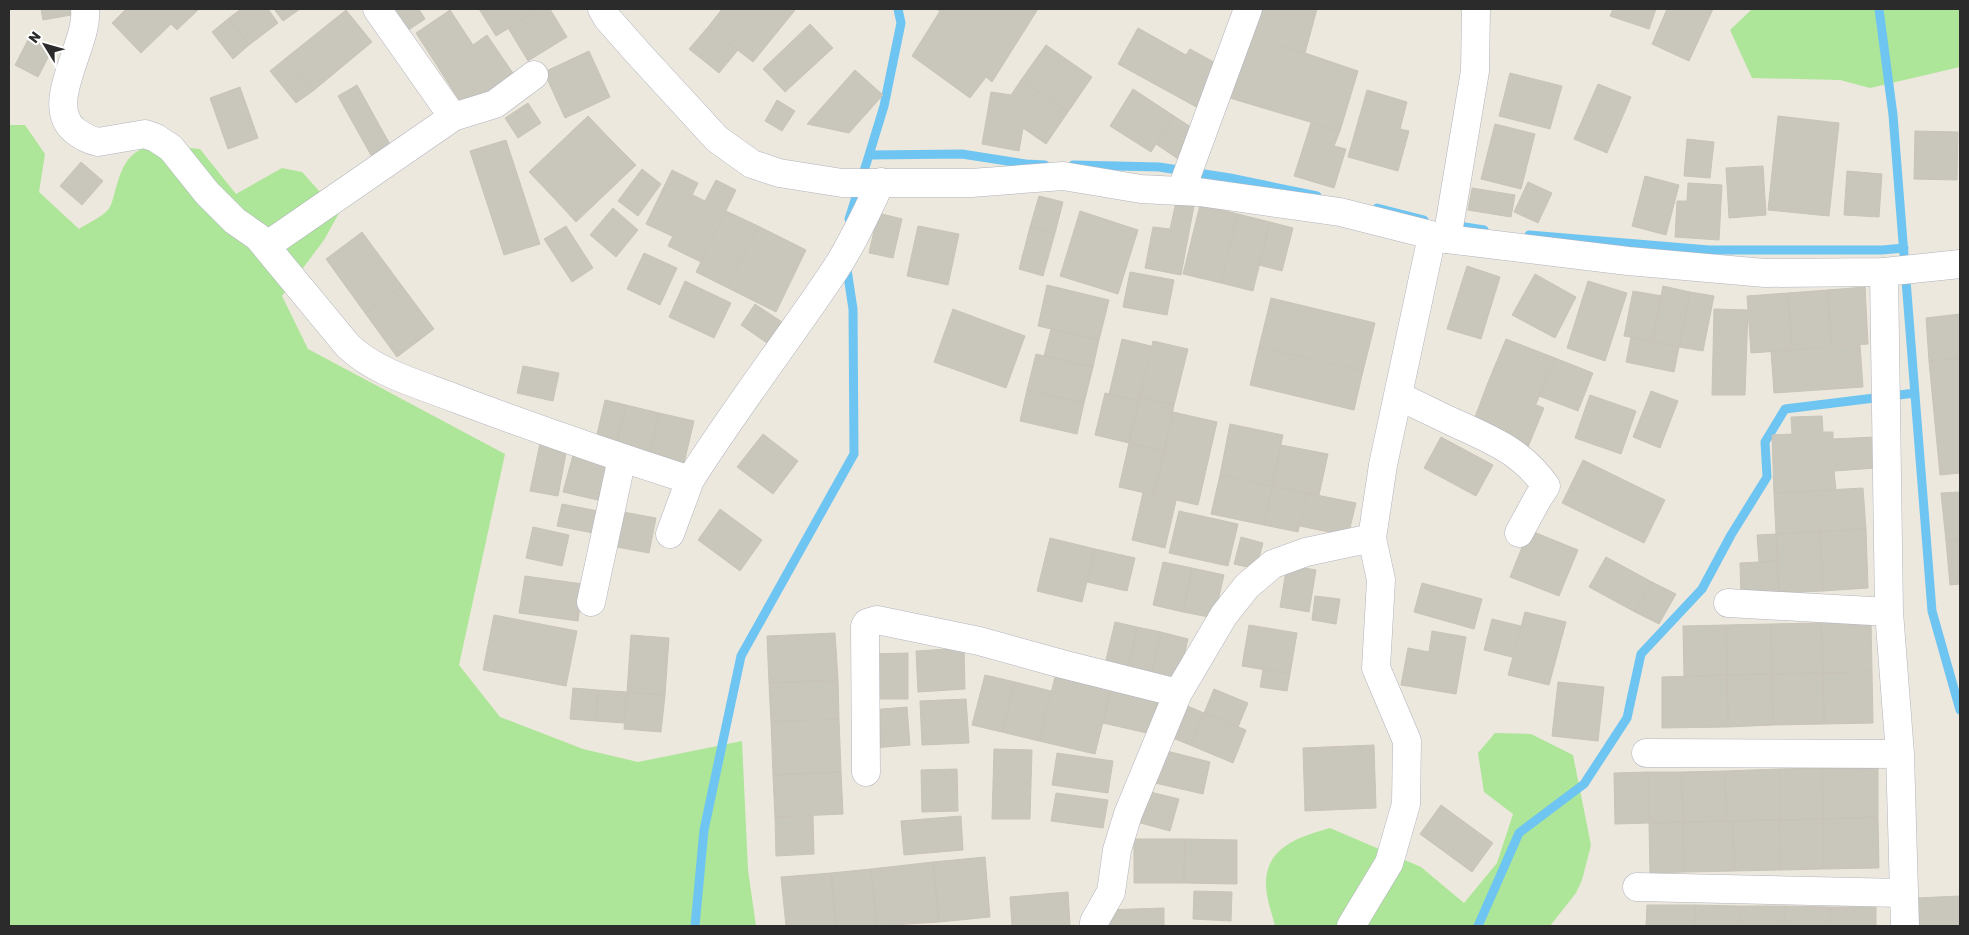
<svg xmlns="http://www.w3.org/2000/svg" width="1969" height="935" viewBox="0 0 1969 935" font-family="Rubik,sans-serif">
  <rect width="100%" height="100%" fill="#ede8dd"/>
  <!-- green -->
  <path fill="#ade599" d="M1766 9H1960V67L1870 88 1840 80 1752 78 1730 30 1751 10Z
    M9 125H25L45 154 39 192 79 229C86 224 102 217 108 210 113 204 115 189 118 181 132 135 161 146 200 149L236 194 282 168 302 172 339 213 324 240 282 296 308 349 505 454 459 665 500 717 583 749 638 762 742 741 748 870 756 926H9Z
    M1495 733 1531 734 1573 755 1591 845 1582 880 1576 893 1550 926H1275C1272 913 1266 898 1266 884 1266 846 1300 837 1330 828L1421 867 1464 903 1497 863 1513 814 1484 792 1478 753Z"/>
  <g fill="none" stroke-linecap="round" stroke-linejoin="round">
    <!-- stream -->
    <path stroke="#6ec5f2" stroke-width="9" d="M1879 9 1893 115 1932 611 1960 710
      M869 155 884 106 901 23 898 9
      M1073 165 1159 167 1230 178 1317 196
      M1377 208 1424 220
      M849 219 869 155 962 154 1026 164 1045 165
      M1452 225 1484 230
      M1529 235 1709 250H1882L1904 248
      M695 926 704 830 741 656 854 454 853 309 846 263
      M1478 926 1519 833 1584 784 1627 718 1641 654 1702 589 1731 535 1767 477 1765 442 1785 409 1915 393"/>
  </g>
  <!-- building -->
  <path fill="#c9c6bc" stroke="#c9c4b7" d="M41 9H70L71 15 43 20Z
    M126 9H156L171 24 141 53 112 23Z
    M156 9H199L177 30Z
    M241 9H268L278 23 249 45 229 18Z
    M274 9H300L283 21Z
    M384 9H419L425 19 401 35Z
    M479 9H540L496 36Z
    M540 9H550L567 37 528 61 508 28Z
    M722 9H796L753 62 708 27Z
    M936 9H1038L992 82 986 77 970 98 912 56 940 11Z
    M1261 9H1317L1305 53 1253 38Z
    M1613 9H1656L1649 29 1610 16Z
    M1667 9H1713L1689 61 1652 44Z
    M346 10 372 42 313 91 286 58Z
    M450 10 473 45 487 35 515 76 501 86 461 103 416 33Z
    M229 18 249 45 233 59 212 32Z
    M810 24 833 48 785 92 763 69Z
    M708 27 738 50 719 73 689 49Z
    M1138 28 1186 55 1190 49 1223 67 1200 109 1118 64Z
    M1242 36 1305 53 1358 71 1340 131 1223 96Z
    M29 38 52 50 38 77 15 65Z
    M1046 45 1092 77 1068 112 1021 80Z
    M589 51 610 97 565 118 544 72Z
    M286 58 313 91 296 103 270 71Z
    M855 70 883 95 849 133 807 124Z
    M1510 73 1562 86 1550 129 1499 116Z
    M1021 80 1068 112 1046 144 1023 128 1019 151 982 144 991 92 1011 95Z
    M1598 84 1631 97 1607 153 1574 139Z
    M357 85 391 146 372 157 338 96Z
    M240 87 258 138 228 149 210 98Z
    M1133 89 1174 116 1151 152 1110 126Z
    M1367 90 1407 102 1400 129 1409 131 1398 171 1348 157Z
    M777 100 795 111 782 131 765 121Z
    M528 103 541 123 518 138 505 118Z
    M588 116 611 140 552 196 529 172Z
    M1174 116 1200 133 1181 161 1156 144Z
    M1778 116 1839 123 1829 216 1768 210Z
    M1311 123 1340 131 1334 146 1346 149 1334 188 1294 176Z
    M1495 124 1535 134 1521 189 1481 179Z
    M1915 131 1958 132 1957 180 1914 179Z
    M1687 139 1714 142 1710 178 1684 176Z
    M506 140 540 244 504 255 470 151Z
    M611 140 636 165 576 222 552 196Z
    M81 162 103 181 82 205 60 186Z
    M1763 166 1766 215 1729 218 1726 168Z
    M642 169 661 184 638 216 618 201Z
    M672 170 698 183 672 236 646 224Z
    M1847 171 1882 174 1879 217 1844 215Z
    M1645 176 1679 185 1666 235 1632 226Z
    M716 180 736 190 701 262 668 246 693 195 705 201Z
    M1528 182 1552 193 1538 223 1514 212Z
    M1688 183 1722 185 1719 240 1675 237 1677 201H1687Z
    M1472 188 1515 195 1511 217 1468 210Z
    M1039 196 1063 202 1055 233 1030 227Z
    M1176 202 1194 206 1181 275 1145 268 1153 227 1170 229Z
    M1200 205 1238 214 1221 283 1183 274Z
    M613 208 638 230 616 257 590 235Z
    M726 211 758 226 728 288 696 272Z
    M1080 211 1138 230 1118 294 1060 276Z
    M878 213 902 219 893 258 869 253Z
    M1238 214 1270 222 1253 291 1221 283Z
    M1270 222 1293 228 1282 271 1259 265Z
    M566 226 593 268 572 282 544 239Z
    M758 226 806 250 776 312 728 288Z
    M918 226 959 234 948 285 907 276Z
    M1030 227 1055 233 1043 276 1019 269Z
    M362 232 402 286 365 313 326 259Z
    M644 253 677 268 660 305 627 289Z
    M1467 266 1500 277 1481 339 1447 329Z
    M1130 272 1174 280 1167 315 1123 307Z
    M1535 274 1576 297 1555 338 1512 315Z
    M685 281 731 303 714 338 669 317Z
    M1588 281 1627 293 1605 361 1567 348Z
    M1047 285 1109 300 1099 340 1038 326Z
    M402 286 434 329 397 357 365 313Z
    M1663 286 1690 292 1679 347 1652 341Z
    M1865 287 1868 344 1831 346 1828 290Z
    M1828 290 1831 346 1792 350 1788 293Z
    M1633 291 1662 296 1652 341 1624 336Z
    M1690 292 1714 296 1703 351 1679 347Z
    M1788 293 1792 350 1751 353 1747 296Z
    M1271 298 1375 323 1363 371 1259 347Z
    M755 304 782 322 767 343 741 325Z
    M953 309 1025 336 1006 388 934 362Z
    M1714 309 1748 310 1745 395H1712Z
    M1960 314V358L1929 361 1926 318Z
    M1051 329 1099 340 1093 367 1044 356Z
    M1631 337 1679 347 1674 372 1626 362Z
    M1122 339 1151 346 1139 401 1109 394Z
    M1506 339 1555 358 1536 404 1487 385Z
    M1153 341 1188 349 1174 405 1140 397Z
    M1860 345 1863 387 1774 393 1771 351Z
    M1259 347 1363 371 1354 410 1250 385Z
    M1036 354 1093 367 1084 403 1027 390Z
    M1555 358 1593 373 1578 411 1539 396Z
    M1960 358V473L1940 475 1929 361Z
    M523 366 559 373 553 401 517 393Z
    M1487 385 1544 408 1528 447 1472 425Z
    M1027 390 1084 403 1077 434 1020 421Z
    M1651 391 1678 401 1660 448 1633 437Z
    M1105 393 1139 401 1129 443 1095 435Z
    M1590 395 1636 411 1621 454 1575 438Z
    M1140 397 1174 405 1164 451 1129 443Z
    M605 400 626 405 616 447 595 443Z
    M626 405 659 413 650 455 616 447Z
    M1173 412 1217 422 1198 505 1154 495Z
    M659 413 694 421 684 463 650 455Z
    M1822 416 1823 432H1833V439L1875 437 1876 468 1834 471 1836 490 1774 493 1772 435 1792 434 1791 417Z
    M1230 424 1283 435 1272 486 1220 475Z
    M763 434 798 461 773 494 737 467Z
    M1441 437 1493 465 1476 496 1424 468Z
    M540 443 567 448 558 496 530 491Z
    M1129 443 1164 451 1154 495 1119 487Z
    M1281 445 1328 454 1319 495 1272 486Z
    M573 455 611 463 602 501 563 492Z
    M1583 460 1665 500 1644 543 1562 503Z
    M1220 475 1272 486 1264 525 1211 514Z
    M1272 486 1307 493 1298 532 1264 525Z
    M1863 488 1866 529 1776 534 1774 493Z
    M1960 492V539L1946 541 1941 493Z
    M1143 493 1176 501 1165 548 1132 540Z
    M1307 493 1356 503 1348 536 1300 526Z
    M562 504 598 511 593 533 557 526Z
    M720 509 762 540 740 571 698 540Z
    M618 511 656 518 649 553 611 546Z
    M1179 511 1238 524 1228 566 1169 553Z
    M533 527 569 535 562 566 526 558Z
    M1866 529 1868 588 1823 591 1820 531Z
    M1529 530 1578 550 1559 596 1510 577Z
    M1820 531 1823 591 1779 593 1776 534Z
    M1776 534 1778 561 1759 562 1757 535Z
    M1241 537 1263 543 1256 569 1234 564Z
    M1050 538 1095 549 1082 602 1037 591Z
    M1960 539V584L1950 585 1946 541Z
    M1095 549 1135 558 1127 591 1087 582Z
    M1606 557 1652 582 1635 612 1589 587Z
    M1778 561 1779 593 1741 596 1740 563Z
    M1163 562 1192 568 1183 612 1153 605Z
    M1287 565 1316 570 1309 612 1280 607Z
    M1192 568 1224 575 1214 618 1183 612Z
    M525 576 583 584 578 621 519 613Z
    M1652 582 1676 594 1659 624 1635 612Z
    M1422 583 1482 599 1474 629 1414 612Z
    M1315 596 1340 599 1336 624 1312 620Z
    M1525 612 1566 622 1549 685 1508 675Z
    M494 615 577 631 566 686 483 670Z
    M1492 619 1521 626 1512 657 1484 650Z
    M1871 621 1872 672 1823 673 1821 623Z
    M1115 622 1137 627 1127 673 1104 668Z
    M1821 623 1823 673 1772 674 1771 624Z
    M1771 624 1772 674 1727 675 1726 625Z
    M1249 625 1297 633 1290 674 1242 666Z
    M1726 625 1727 675 1684 676 1683 626Z
    M1137 627 1161 632 1151 678 1127 673Z
    M1432 631 1466 637 1456 694 1401 685 1408 648 1429 652Z
    M1161 632 1188 639 1177 684 1151 678Z
    M835 633 838 680 769 683 767 636Z
    M631 635 669 638 665 695 627 692Z
    M964 648 965 689 918 692 916 651Z
    M908 653V699H869V654Z
    M1263 669 1290 674 1287 691 1260 687Z
    M1872 672 1873 723 1824 724 1823 673Z
    M1823 673 1824 724 1773 725 1772 674Z
    M1772 674 1773 725 1728 727 1727 675Z
    M985 675 1015 682 1002 732 972 725Z
    M1727 675 1728 727 1662 728V677Z
    M1055 677 1111 690 1095 754 1039 741Z
    M838 680 839 719 771 722 769 683Z
    M1015 682 1051 691 1039 741 1002 732Z
    M1558 682 1604 687 1598 741 1552 736Z
    M573 688 598 690 596 721 570 719Z
    M1214 689 1248 703 1238 727 1204 713Z
    M598 690 627 692 624 723 596 721Z
    M1111 690 1159 702 1151 734 1103 723Z
    M627 692 665 695 661 732 624 729Z
    M966 699 969 743 922 745 920 701Z
    M1183 704 1204 713 1190 745 1170 737Z
    M907 707 910 745 873 748 870 710Z
    M1204 713 1246 730 1233 763 1190 745Z
    M839 719 841 772 773 775 771 722Z
    M1374 745 1376 808 1305 811 1303 748Z
    M994 749 1032 750 1030 819H992Z
    M1163 750 1210 762 1203 794 1155 783Z
    M1057 753 1113 761 1108 793 1052 785Z
    M1878 767V817L1823 819 1822 768Z
    M1822 768 1823 819 1779 820V769Z
    M957 769 958 811 922 812 921 770Z
    M1779 769V820L1726 821 1725 771Z
    M1725 771 1726 821 1683 822 1682 772Z
    M841 772 843 814 775 817 773 775Z
    M1649 772V823L1615 824 1614 773Z
    M1649 772H1682L1683 822 1649 823Z
    M1146 791 1179 799 1170 831 1137 822Z
    M1056 793 1108 800 1103 828 1051 821Z
    M1441 805 1493 843 1472 872 1420 834Z
    M813 816 814 854 776 856 775 817Z
    M961 816 963 850 904 855 901 821Z
    M1878 817 1879 868 1823 869V819Z
    M1823 819V869L1780 870 1779 820Z
    M1779 820 1780 870 1734 871 1733 821Z
    M1733 821 1734 871 1684 872 1683 822Z
    M1683 822 1684 872 1650 873 1649 823Z
    M1134 839H1185L1184 883H1134Z
    M1185 839 1237 840V884L1184 883Z
    M985 857 990 917 939 922 933 862Z
    M933 862 939 922 877 926 871 869Z
    M871 869 877 926H836L831 873Z
    M831 873 836 926H786L781 877Z
    M1194 891 1232 892 1231 921 1193 919Z
    M1068 892 1070 926H1012L1010 897Z
    M1960 896V926H1917L1916 898Z
    M1647 905H1695V926H1646Z
    M1695 905 1739 906V926H1695Z
    M1739 906H1785L1784 926H1739Z
    M1785 906 1830 907V926H1784Z
    M1830 907H1876V926H1830Z
    M1164 908V926H1106L1105 910Z"/>
  <g fill="none" stroke-linecap="round" stroke-linejoin="round">
    <!-- street casing -->
    <g stroke="#b1b3bf" stroke-width="29">
      <path id="street" d="M85 9C89 44 43 103 74 130 82 136 88 140 98 142L145 134 156 138 171 148 207 193 235 221 258 237 348 346C378 374 419 384 457 399 534 428 612 455 690 480 735 409 786 343 833 273 852 245 866 213 881 182
        M453 117 495 104 534 75
        M1181 191 1248 9
        M1447 239 1475 71 1476 9
        M266 246 453 117 377 9
        M1884 272 1889 612 1900 754 1905 926
        M1398 396C1418 405 1437 415 1457 424 1494 441 1522 452 1546 486L1538 498 1519 533
        M670 534 690 480
        M591 602 622 458
        M1728 603 1889 612
        M1646 753 1900 754
        M866 772 865 626 867 623 877 620 979 641 1062 664 1178 693
        M1637 887 1903 893
        M1094 926V922L1111 892 1117 850 1128 814 1178 693 1224 615 1247 586 1273 564 1306 552 1372 538
        M1351 926 1389 863 1406 804 1407 741 1376 668 1381 580 1372 538 1383 465 1432 236"/>
    </g>
    <!-- secondary casing -->
    <g stroke="#b1b3bf" stroke-width="29">
      <path id="secondary" d="M602 9 608 19 638 53 717 139 752 164 779 173 842 183H971L1063 176 1141 189 1199 192 1340 212 1447 239 1628 261 1765 273 1884 272 1960 264"/>
    </g>
    <!-- street -->
    <use href="#street" stroke="#fff" stroke-width="28"/>
    <!-- secondary -->
    <use href="#secondary" stroke="#fff" stroke-width="28"/>
  </g>
  <!-- border -->
  <rect width="1969" height="935" fill="none" stroke="#2b2b2b" stroke-width="20"/>
  <!-- north arrow -->
  <g transform="translate(45 45) rotate(307)" stroke="#ffffff" stroke-width="4" paint-order="stroke">
  <path d="M0-4L9 19L0 12L-9 19Z" fill="#2b2b2b"/>
  <text y="-8" font-size="14" font-weight="bold" text-anchor="middle" fill="#2b2b2b">N</text>
  </g>
</svg>
